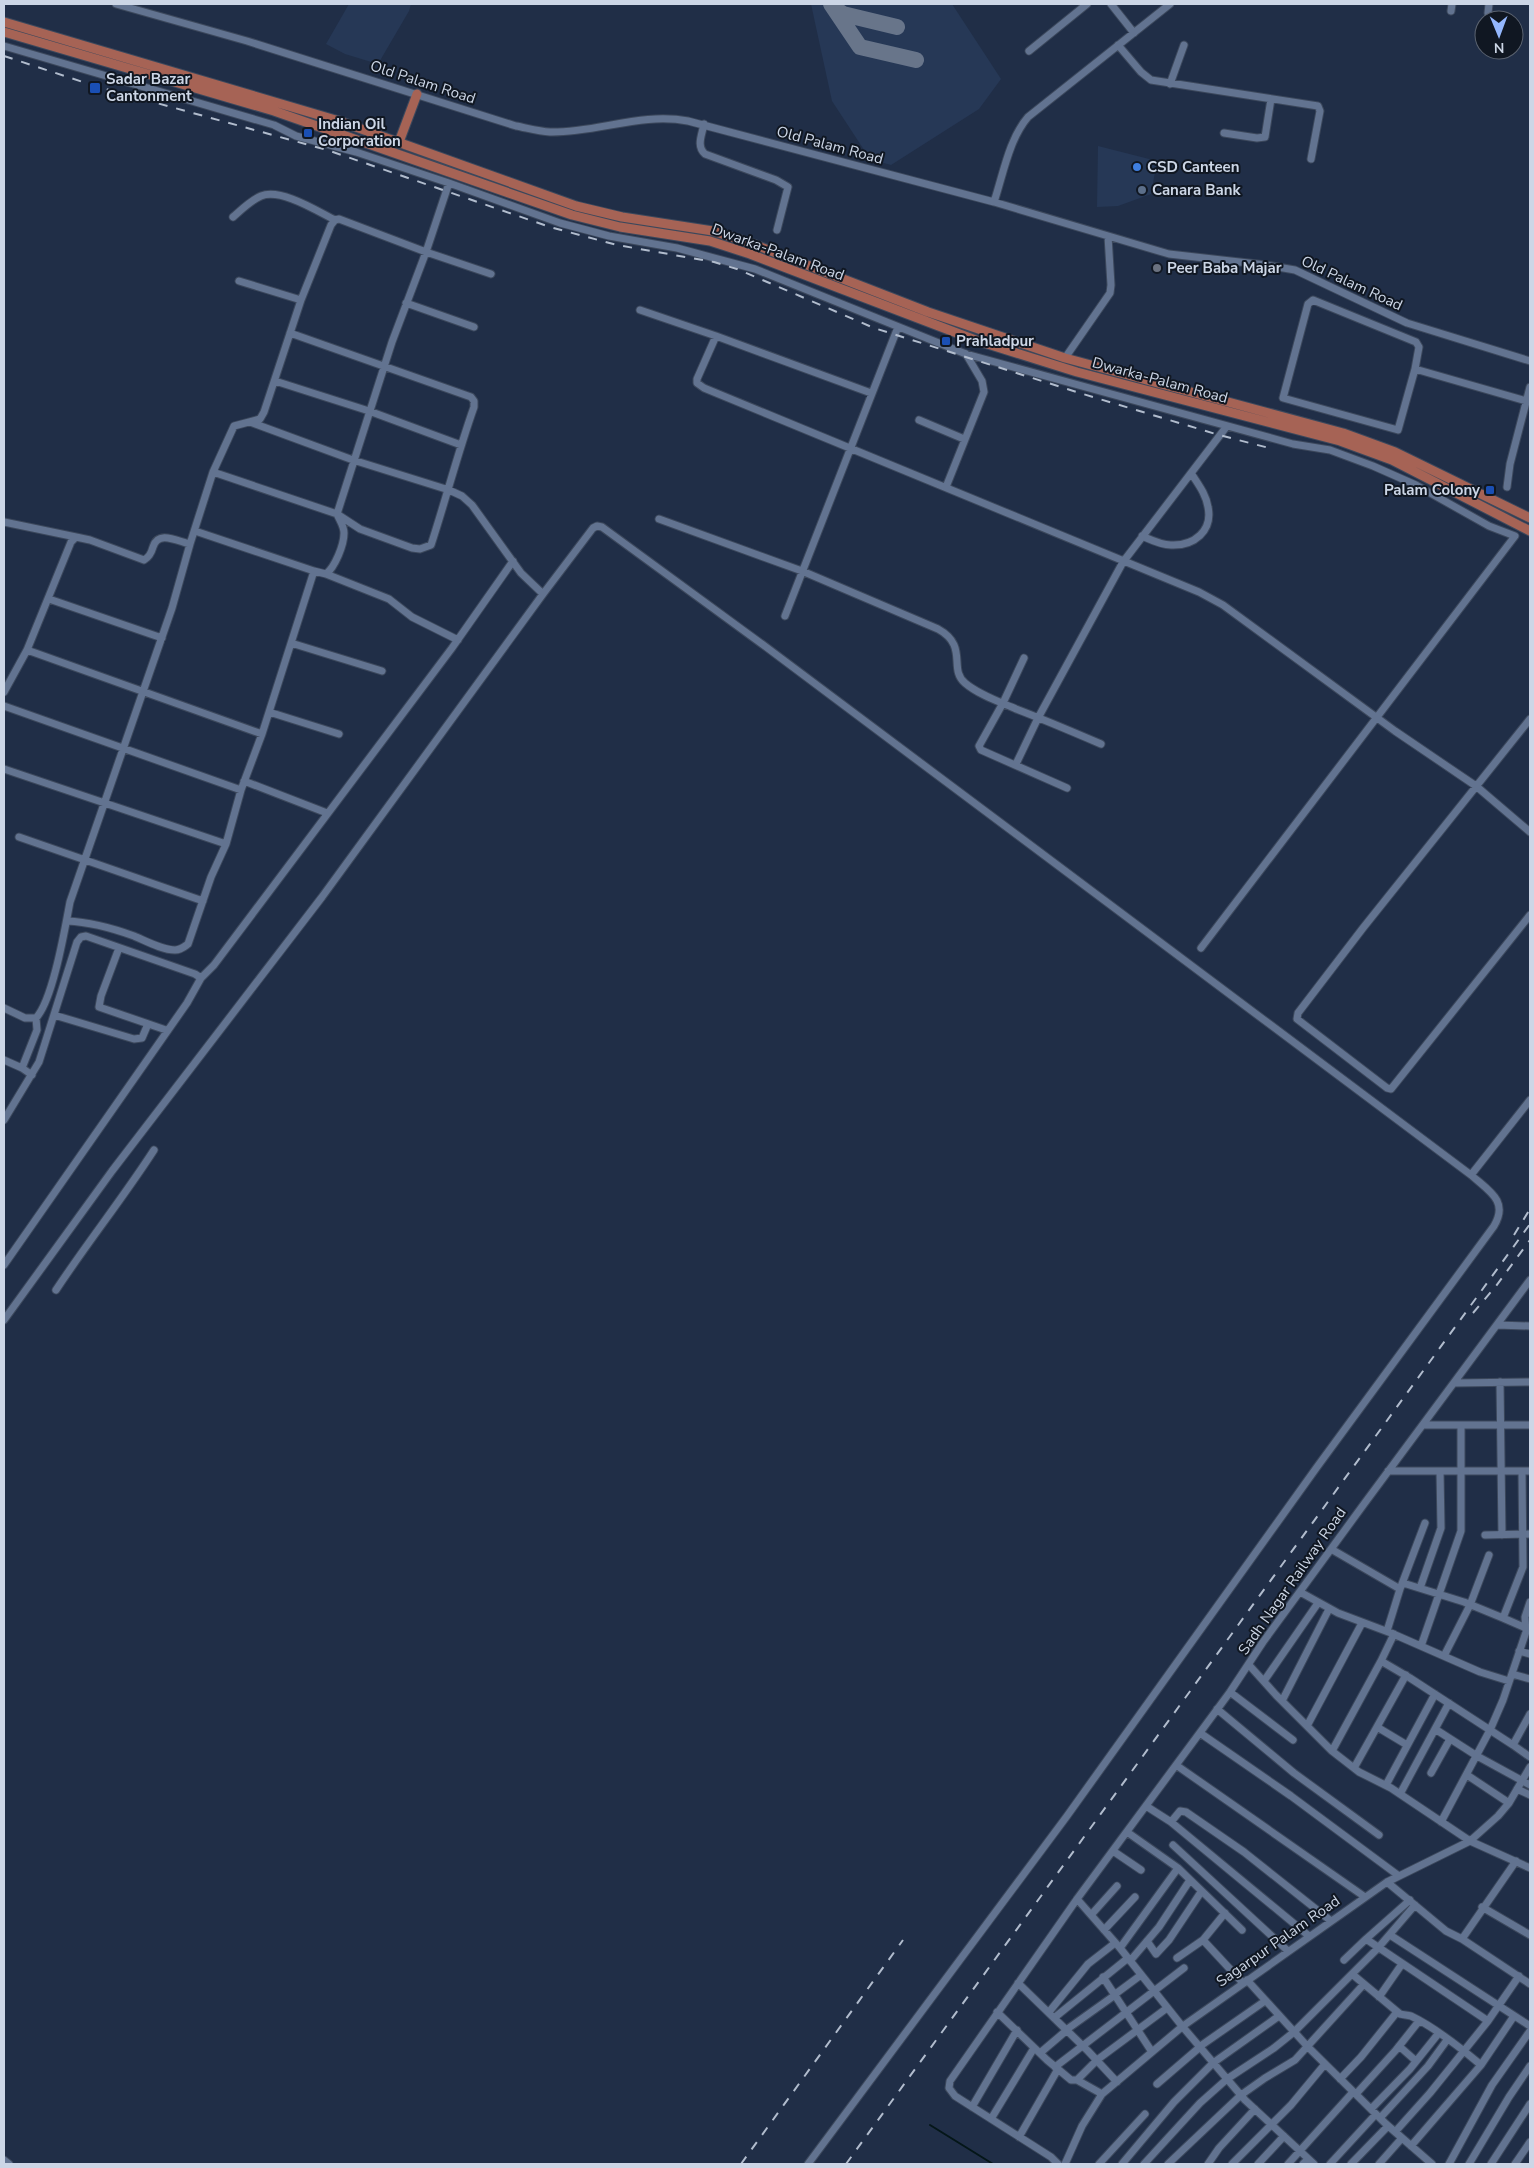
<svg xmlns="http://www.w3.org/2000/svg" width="1534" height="2168" viewBox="0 0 1534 2168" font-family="'Nunito Sans',sans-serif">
  <rect width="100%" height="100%" fill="#202e47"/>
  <!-- built -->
  <path fill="#263856" d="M349 4H411L409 11 378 64 345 54 326 44Z
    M811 4H952L1001 79 979 109 891 165 870 159 832 101Z
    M1098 146 1157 161 1151 194 1118 206 1097 207Z"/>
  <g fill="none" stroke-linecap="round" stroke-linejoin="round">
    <!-- stream -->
    <path stroke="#041618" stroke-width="2" d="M930 2125 993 2164"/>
    <!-- taxiway -->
    <path stroke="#68758a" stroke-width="16" d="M831 4 860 47 916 60
      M834 8 843 14 897 27"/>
    <!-- minor casing -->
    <g stroke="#3c485c" stroke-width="9">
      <path id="minor" d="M116 4 247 41 516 126C527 128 538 131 550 132 597 133 641 112 688 121L994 202 1169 254 1266 265 1295 270 1407 323 1530 361
        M1111 4 1134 33
        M1451 11 1452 4
        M1488 13 1489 4
        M1118 45 1141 72 1151 80 1318 106 1320 111 1311 159
        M4 46 274 125 296 136 356 152 449 183 560 223 609 236 677 248 755 269 966 354 1293 444 1330 450 1373 466 1416 485 1489 526 1515 536 1201 948
        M1029 51 1087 4
        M1170 84 1184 45
        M704 124C702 135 696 146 705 154L776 180 788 187 777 230
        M1224 133 1257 138 1265 137 1271 99
        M994 202C1003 175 1009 139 1028 117L1170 4
        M233 217C241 210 251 200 261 196 281 188 317 211 335 220
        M239 281 301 300
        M406 303 474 327
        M640 310 716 336 871 393
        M716 336 697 379V383L704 388 1199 592 1223 605 1395 731 1476 786 1530 832
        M1065 358 1110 293 1111 285 1108 236
        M1415 369 1419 347 1416 342 1313 300 1308 304 1283 398 1398 430 1415 369 1526 401
        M275 381 369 411 461 445
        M919 420 964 439
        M250 422 353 460 449 490 462 496 472 505 521 573 543 594
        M213 472 337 514 360 529 412 548 420 549 431 545C446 499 458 452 474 407V401L471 397 290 333
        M946 487 984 392 982 381 966 354
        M1507 487 1510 464 1530 387
        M659 519 802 571 938 629C969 646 948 669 965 683 979 695 1000 702 1016 709 1045 720 1073 732 1101 744
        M4 522 76 537
        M1142 536C1151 540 1161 545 1171 545 1194 546 1213 531 1208 507 1206 494 1198 484 1191 473
        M314 571 326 574C335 567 344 545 344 533 344 526 340 521 337 514L392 342 426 252 491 274
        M326 574 389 599 412 617 458 640
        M49 599 162 638
        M785 616 898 327
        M291 643 382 671
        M27 650 262 734
        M1024 658 1003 703 979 746 981 750 1067 788
        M4 692 27 650 71 542 76 537 90 540 144 560C149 557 151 554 153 547 158 530 177 541 190 544
        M4 706 241 790
        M269 712 339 734
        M1530 719 1363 928 1298 1013 1297 1019 1387 1088 1391 1089 1530 915
        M1016 764 1038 718 1123 562 1227 426
        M4 769 226 844
        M244 781 327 813
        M19 837 203 901
        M67 921C90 922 112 928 134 936 146 941 162 950 175 950 181 950 184 947 188 944L211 877 226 844 241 790 262 734 314 571 195 531
        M119 948 101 996 99 1007 166 1030
        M4 1008 25 1018H36C53 1000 65 928 70 902L172 608 190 544 213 472 234 426 260 419 264 412 301 300 331 225 335 220 339 219 426 252 449 183
        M54 1015 134 1039 142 1038 148 1024
        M4 1060 22 1068 32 1075
        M22 1068 37 1030 36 1018
        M4 1120 39 1062 77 942 81 937 86 936 195 974 201 978
        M1471 1175 1530 1100
        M4 1265 187 1003 201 978 214 965 452 648 513 561
        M56 1290C87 1243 123 1198 154 1150
        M4 1320 112 1171 322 897 543 594 593 528 597 526 602 527 762 644 1471 1175C1489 1191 1509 1201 1494 1226L1317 1467 1067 1816 808 2164
        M1497 1325 1530 1326
        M1500 1382 1502 1535
        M1455 1383 1530 1382
        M1423 1425H1530
        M1388 1471H1530
        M1485 1535 1530 1534
        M1331 1549 1400 1589 1425 1523
        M1403 1583 1464 1602 1503 1618 1523 1567 1522 1471
        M1420 1588 1441 1528 1440 1471
        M1300 1592 1338 1613 1391 1633 1480 1672 1509 1681
        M1503 1618 1526 1628
        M1387 1631 1400 1589
        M1421 1646 1461 1531V1425
        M1519 1651 1530 1654
        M1444 1656 1470 1605 1489 1555
        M1381 1661 1394 1634
        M1249 1665 1276 1695 1332 1751 1359 1772 1391 1788 1470 1841 1530 1868
        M1512 1674 1530 1679
        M1264 1681 1318 1603
        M1230 1692 1293 1740
        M1282 1701 1329 1609
        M1217 1709 1294 1773 1379 1835
        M1530 1714 1513 1745 1530 1757
        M1307 1726 1362 1623
        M1377 1727 1407 1745
        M1435 1729 1477 1756 1530 1785
        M1200 1733 1291 1796 1399 1876
        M1332 1751 1381 1661 1410 1678 1513 1745
        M1176 1765 1365 1897
        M1354 1768 1406 1675
        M1431 1773 1450 1739
        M1467 1775 1509 1803
        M1386 1785 1435 1694
        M1517 1789 1530 1795
        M1400 1794 1449 1703
        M1146 1806 1171 1822 1309 1936
        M1171 1822 1180 1811 1186 1812 1244 1852 1331 1921
        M1441 1822 1490 1730 1503 1700 1526 1632 1525 1617 1530 1602
        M1127 1832 1178 1868 1242 1930
        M1173 1845 1288 1951
        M1113 1851 1141 1870
        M1387 1882 1446 1931 1462 1939 1530 1984
        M1077 1899 1120 1948 1182 2026 1245 2100 1314 2164
        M1482 1907 1530 1935
        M1091 1915 1117 1886
        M1104 1930 1135 1897
        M1390 1935 1530 2026
        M1462 1939 1516 1861
        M1203 1940 1243 1983
        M1147 1941 1156 1954 1169 1940 1201 1892
        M1120 1948 1178 1868
        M1177 1958 1203 1940 1225 1913
        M1344 1960 1366 1939
        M1130 1961 1159 1927 1190 1880
        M1352 1974 1400 2014C1404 2015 1407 2015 1411 2016 1434 2027 1462 2049 1481 2065L1411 2146
        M1103 1977 1152 2052
        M1247 1980 1308 2047 1386 2124 1432 2164
        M1018 1983 1088 2051 1117 2082
        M1114 1995 1141 1975
        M1379 1997 1402 1964
        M997 2012 1047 2060 1071 2080H1077L1102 2094
        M1049 2012 1088 1964 1115 1943
        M1054 2018 1128 1958
        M1488 2021 1519 1976
        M1066 2030 1115 1995
        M1399 2046 1416 2061
        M1199 2047 1265 2001
        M1040 2053 1067 2030
        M1481 2065 1514 2016
        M1055 2067 1184 1968
        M1340 2079 1361 2057 1397 2012
        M1077 2080 1097 2060 1167 2008
        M1157 2084 1200 2047
        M1356 2094 1396 2050 1419 2021
        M972 2107 1017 2030
        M1371 2109 1410 2069 1438 2034
        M1380 2118 1428 2066 1447 2040
        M991 2119 1034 2048
        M1395 2132 1430 2093 1488 2021 1366 1939 1410 1900
        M1019 2137 1058 2069
        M4 2160 9 2164
        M1058 2164 1051 2157 955 2096 949 2088 950 2081 1077 1899 1230 1692 1263 1642 1364 1504 1530 1280
        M1065 2164 1082 2126 1102 2094 1183 2026 1387 1882 1470 1841 1498 1816 1509 1803 1530 1767
        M1099 2164 1145 2114
        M1122 2164 1174 2102 1213 2063 1279 2016
        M1144 2164 1200 2103 1227 2079 1274 2048 1294 2032 1378 1948 1415 1905
        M1168 2164 1241 2095 1265 2078 1295 2060 1364 1984
        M1208 2164 1219 2148 1255 2109
        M1232 2164 1291 2105 1325 2064
        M1258 2164 1284 2136
        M1288 2164 1353 2092
        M1303 2164 1308 2159
        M1330 2164 1376 2114
        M1351 2164 1388 2126
        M1379 2164 1402 2138
        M1449 2164 1492 2085 1530 2031
        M1469 2164 1509 2097 1530 2066
        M1491 2164 1530 2104
        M1515 2164 1530 2142"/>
    </g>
    <!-- major casing -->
    <g stroke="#3c485c" stroke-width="11">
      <path id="major" d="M4 22 339 121 576 206 622 217 713 231 753 244 928 312 1065 358 1343 433 1395 452 1530 518
        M4 32 274 111 572 215 620 227 710 241 750 254 978 341 1077 372 1340 441 1392 460 1530 531
        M399 142 417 94"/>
    </g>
    <!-- minor -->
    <use href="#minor" stroke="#627390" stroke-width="7"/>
    <!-- major -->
    <use href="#major" stroke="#a66355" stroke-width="9"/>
    <!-- rail -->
    <path stroke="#b1bccd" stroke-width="2" stroke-dasharray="9 9" stroke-linecap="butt" d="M4 56 95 86 327 150 550 227 617 245 714 262 737 269 874 328 1083 394 1219 435 1273 449
      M1514 1235 1530 1209
      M1473 1313 1496 1286 1530 1240
      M741 2164 903 1940
      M846 2164 1530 1224"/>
  </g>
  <!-- markers -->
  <g fill="#1a4fb4" stroke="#101722" stroke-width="2">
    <rect x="89" y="82" width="12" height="12" rx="2.5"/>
    <rect x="303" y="128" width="10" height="10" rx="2.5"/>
    <rect x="941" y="336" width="10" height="10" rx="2.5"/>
    <rect x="1485" y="485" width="10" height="10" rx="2.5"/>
  </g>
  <circle fill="#3f7fe0" stroke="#101722" stroke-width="2" cx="1137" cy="167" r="5"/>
  <circle fill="#5c6f8a" stroke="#101722" stroke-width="2" cx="1142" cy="190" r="5"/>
  <circle fill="#6b7280" stroke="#101722" stroke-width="2" cx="1157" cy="268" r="5"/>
  <g text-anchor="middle" stroke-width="4" stroke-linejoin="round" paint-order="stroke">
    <!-- poi labels -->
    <g font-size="15" font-weight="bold" fill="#ccd6e6" stroke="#101722" text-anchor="start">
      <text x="106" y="84">Sadar Bazar<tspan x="106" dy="17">Cantonment</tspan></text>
      <text x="318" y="129">Indian Oil<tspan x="318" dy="17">Corporation</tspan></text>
      <text x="1147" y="172">CSD Canteen</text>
      <text x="1152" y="195">Canara Bank</text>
      <text x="1167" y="273">Peer Baba Majar</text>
      <text x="956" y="346">Prahladpur</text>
      <text x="1480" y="495" text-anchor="end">Palam Colony</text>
    </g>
    <!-- street labels -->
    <g font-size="15" fill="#ccd6e6" stroke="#101722">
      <text transform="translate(423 82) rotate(18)" y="5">Old Palam Road</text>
      <text transform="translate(830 145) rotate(15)" y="5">Old Palam Road</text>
      <text transform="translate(778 252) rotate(20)" y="5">Dwarka-Palam Road</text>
      <text transform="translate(1352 283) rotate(25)" y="5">Old Palam Road</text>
      <text transform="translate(1160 380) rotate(15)" y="5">Dwarka-Palam Road</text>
      <text transform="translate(1292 1581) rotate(-55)" y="5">Sadh Nagar Railway Road</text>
      <text transform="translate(1278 1941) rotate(-35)" y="5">Sagarpur Palam Road</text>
    </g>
  </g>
  <!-- border -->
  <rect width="1534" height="2168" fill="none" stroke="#ccd6e6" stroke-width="10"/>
  <!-- north arrow -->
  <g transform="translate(1499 35) rotate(179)"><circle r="24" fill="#101722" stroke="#5b6370"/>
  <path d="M0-4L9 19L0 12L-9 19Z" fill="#94b7fd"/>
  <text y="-8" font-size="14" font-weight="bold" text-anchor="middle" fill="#ccd6e6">N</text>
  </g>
</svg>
